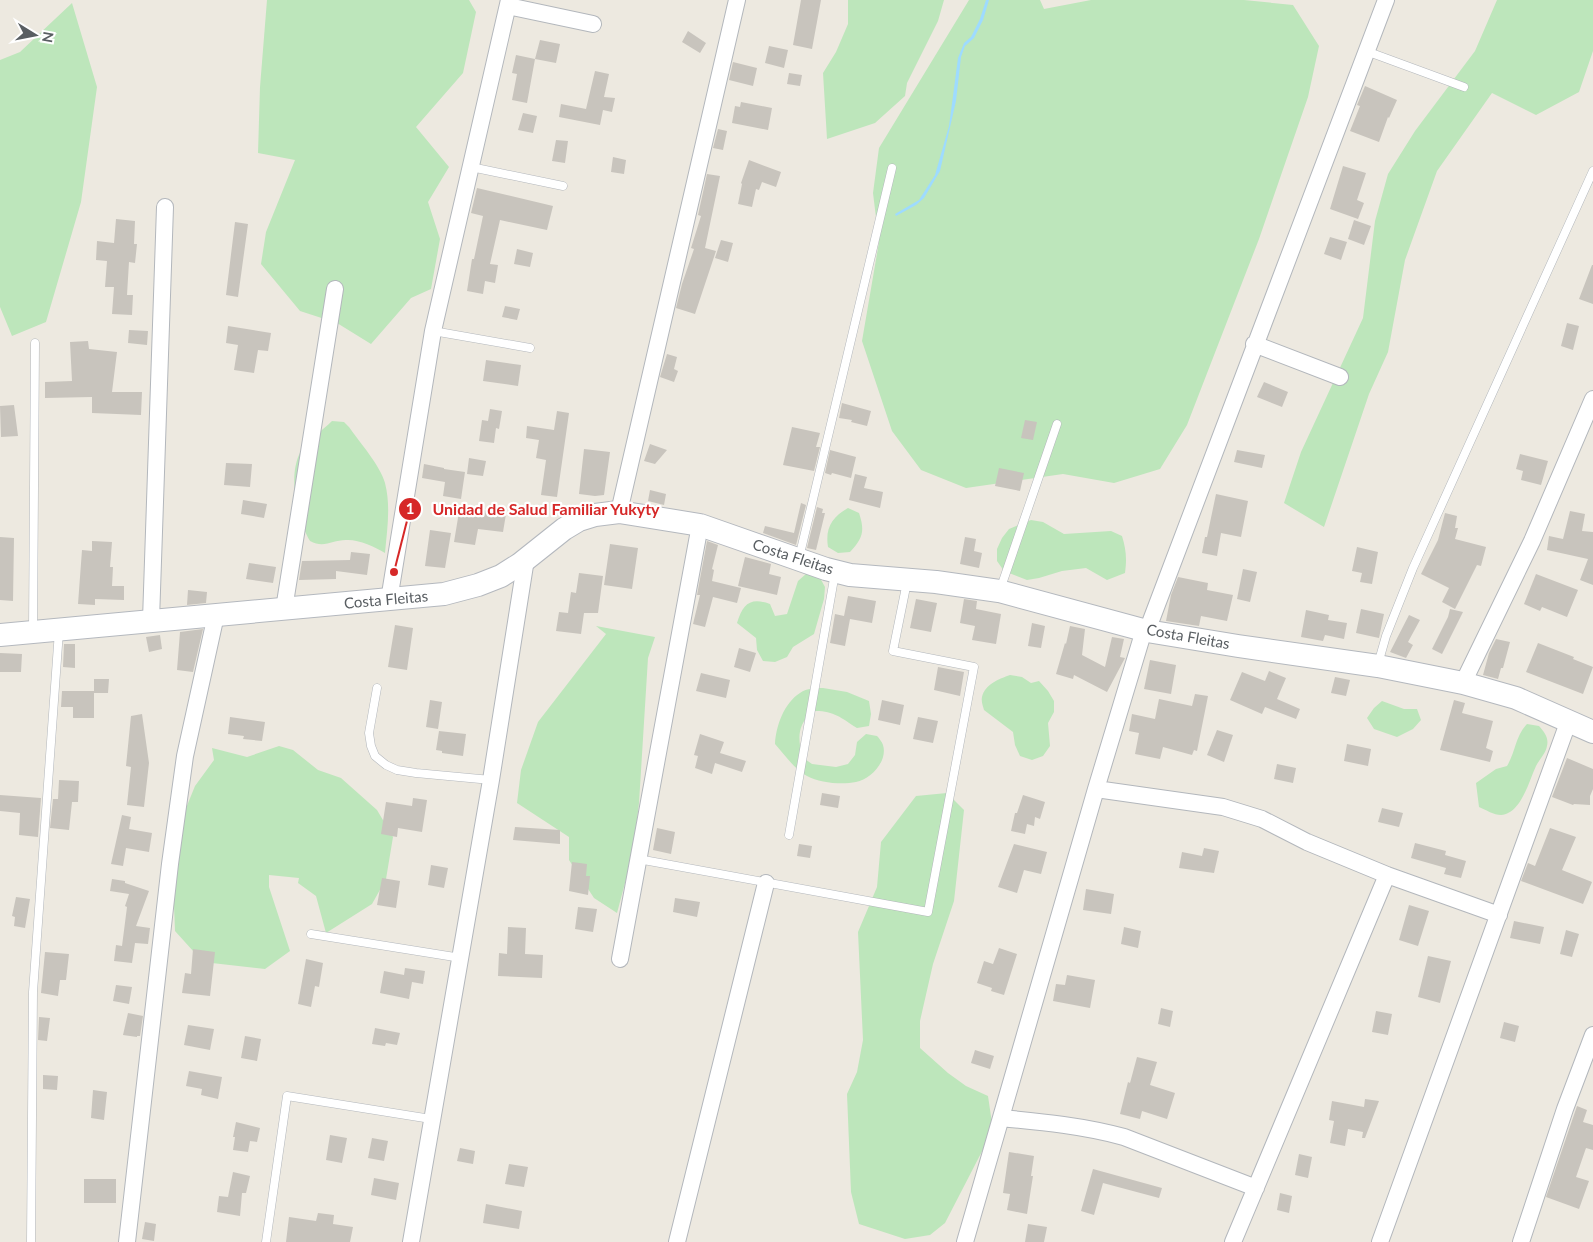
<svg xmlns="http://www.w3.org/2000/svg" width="1593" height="1242" viewBox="0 0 1593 1242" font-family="Lato,sans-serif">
  <rect width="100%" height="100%" fill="#ede9e0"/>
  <!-- green -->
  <path fill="#bde6bb" d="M267 0H469L476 12 463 73 416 127 449 167 428 202 440 239 431 289 411 298 371 344 337 323 300 311 261 264 266 232 295 160 258 153 260 87Z
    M848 0H944L938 21 907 83 905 96 875 123 827 139 823 73 836 52 848 24Z
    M969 0H1040L1044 9 1091 0H1244L1293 5 1319 46 1308 97 1259 239 1187 425 1160 469 1114 483 1063 474 966 488 921 470 892 431 862 341 879 242 873 193 879 148Z
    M1497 0H1593V51L1579 92 1536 115 1492 93 1437 171 1405 260 1388 352 1369 394 1324 527 1284 503 1301 452 1363 318 1375 221 1388 174 1415 131 1475 51Z
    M72 3 97 87 81 202 46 322 12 336 0 307V60L20 52Z
    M332 421 344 422 349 427C360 443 380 465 385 483 391 506 387 530 385 553 375 547 360 540 348 540 333 539 325 549 310 541 297 519 287 475 301 451 308 440 322 431 332 421Z
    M848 508 859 513C865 531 863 538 850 552L838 553 828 547C825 528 832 517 848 508Z
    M1031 520 1043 522 1064 534 1111 531 1122 536C1126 549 1127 559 1125 573L1107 580 1086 568 1062 571 1039 578 1027 580 1004 571 997 561V549L1002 538 1009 529Z
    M807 573 819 576 825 587 824 599 814 634 793 647 787 657 775 662 763 661 757 650 756 638 737 623C743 604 750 597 770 604L775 616 787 614 798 581Z
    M596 626 655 637 648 658 639 803 633 853 617 913 594 898 569 860V837L517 803 521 770 538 722 606 634Z
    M1010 675 1022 677 1031 683 1039 681 1048 691 1054 701V712L1048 723 1050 746 1043 756 1032 760 1020 756 1015 745 1013 732 984 710C983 706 981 701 982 697 985 684 999 679 1010 675Z
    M823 688 847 692 869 701 871 714 869 726 857 728C840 717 833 710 812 711 797 727 798 737 802 757L812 764 836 767 848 764 855 755 857 742 866 734 877 736C879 738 882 742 883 745 888 761 871 779 856 782 842 785 820 783 807 776 794 769 785 755 775 744 776 726 784 703 800 693 807 688 816 688 823 688Z
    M1382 701 1404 709H1417L1421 720 1413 729 1397 737 1374 729 1367 718 1374 708Z
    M1527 724 1539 726C1544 732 1549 737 1547 746 1546 753 1539 760 1536 766 1529 781 1521 814 1501 815 1494 815 1486 810 1479 807L1476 783 1496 769 1507 766C1516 751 1515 737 1527 724Z
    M279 746 293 750 318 770 341 778 377 810 393 837 386 879 372 904 326 933 316 896 298 883 299 878 269 875V887L290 951 265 969 203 962 175 931 173 880 182 818 195 786 214 760 212 748 247 757Z
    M947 793 964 810 954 901 933 964 920 1021V1048L948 1073 966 1086 988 1096 993 1130 945 1223 930 1235 905 1239 859 1224 851 1192 847 1094 857 1072 863 1040 858 932 877 887 881 842 916 796Z"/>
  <!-- water -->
  <path fill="#9edbff" d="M986 0H989L983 20 974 38 965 46 961 57 956 101 940 171 924 198 916 205 896 216 895 214 919 200 935 175 949 126 958 58 964 43 971 37 980 19Z"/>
  <!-- building -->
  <path fill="#c8c4bd" d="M801 0H821L812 49 793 45Z
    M688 31 706 43 700 53 682 42Z
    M540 40 560 44 556 63 535 59Z
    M769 46 788 50 784 68 765 63Z
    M516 55 535 59 527 103 512 100 517 74 512 73Z
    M733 62 757 68 753 86 729 80Z
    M595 71 609 74 604 97 615 98 612 112 603 110 600 125 559 117 561 104 586 109Z
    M789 73 802 75 800 86 787 84Z
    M1365 86 1397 100 1389 118 1388 117 1379 142 1350 131 1360 106 1357 105Z
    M741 102 772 108 768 130 732 123 735 106 740 107Z
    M523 113 537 116 533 133 518 130Z
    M718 129 727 131 723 150 713 148Z
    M556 140 568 141 565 163 552 161Z
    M613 157 626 160 624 174 611 172Z
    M749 160 781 172 776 187 762 182 759 190 756 189 752 207 738 204 742 184 741 183Z
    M1343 166 1366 173 1357 200 1364 203 1358 219 1330 209Z
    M707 174 720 176 705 248 716 251 695 314 676 308 682 284 694 249 691 248 701 216 698 215Z
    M477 188 553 206 547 230 500 220 490 264 498 265 495 283 485 281 483 294 467 291 472 259H474L483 216 471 213Z
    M116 219 135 221 134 244H137L135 263 129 262 127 295H133L132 315 112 314 114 287H105L107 261 96 260 97 241 114 243Z
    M1354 220 1371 226 1364 245 1348 239Z
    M235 222 248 224 238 297 226 295Z
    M1330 237 1347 242 1341 260 1324 254Z
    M721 240 733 243 728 262 715 258Z
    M517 249 533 253 530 267 514 264Z
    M1592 265H1593V304L1579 299Z
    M505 306 520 309 517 320 502 317Z
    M1567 323 1579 326 1573 350 1561 346Z
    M228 326 271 333 268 351 258 350 254 373 234 370 238 345 226 343Z
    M129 330 148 331 147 345 128 343Z
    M88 341 89 349 117 352 112 392H142L141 415 92 413V397L45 398V382L72 381 70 342Z
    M667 354 677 357 674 369 678 371 674 382 660 377Z
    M486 360 521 365 518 386 483 381Z
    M1264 382 1288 392 1282 407 1257 397Z
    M842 403 871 411 867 426 851 422 852 420 839 418Z
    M14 405 18 436 1 437 0 406Z
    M490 409 502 411 499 429 496 428 494 443 479 441 482 420 488 421Z
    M557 411 569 413 557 497 541 495 546 460 536 458 539 440 526 438 527 426 554 430Z
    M1025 420 1037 422 1033 440 1021 438Z
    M792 427 820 433 816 447H820L814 471 783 465Z
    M650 444 667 450 655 464 644 461Z
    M584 449 610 452 604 495 595 496 579 494Z
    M830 450 856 457 851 478 832 473 831 475 825 473Z
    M1237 450 1265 455 1262 468 1234 462Z
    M1520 454 1548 461 1541 485 1521 480 1523 471 1516 469Z
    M469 458 486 461 483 476 467 474Z
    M226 463 252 464 250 487 224 485Z
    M424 464 444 468V469L465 472 461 499 443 496 445 482 422 478Z
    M999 468 1024 473 1020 491 995 486Z
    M855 474 867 477 864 488 883 492 880 508 849 500Z
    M650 490 666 494 664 505 648 501Z
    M1216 494 1248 501 1241 537 1221 533 1217 556 1202 553 1205 537H1207Z
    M243 500 267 504 264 518 241 514Z
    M801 503 806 505 796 545 763 533 765 526 794 533Z
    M460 506 506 514 503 532 478 529 475 545 454 542Z
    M817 507 823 509 822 513H825L816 550 807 548Z
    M1570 511 1585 514 1582 531 1593 532V585L1580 580 1588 559 1547 550 1549 536 1563 539Z
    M1445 513 1457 516 1455 528H1458L1455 539 1486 547 1481 566 1477 565 1455 609 1442 602 1449 588 1421 574 1438 540Z
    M430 530 451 533 445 568 425 566Z
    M0 537 14 538 13 601 0 600Z
    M965 537 976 539 974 551 982 553 979 568 960 564Z
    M92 541 112 542 110 567H113L112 586H124V600L95 599V605L78 604 82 550 92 551Z
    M707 541 718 545 712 569 714 570 712 581 741 588 737 603 713 597 705 627 693 624 700 595H697Z
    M610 544 638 548 632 589 604 585Z
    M1357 547 1378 552 1372 584 1360 582 1362 573 1352 571Z
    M351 552 370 554 367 575 336 571V579L299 580 302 561 350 560Z
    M745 557 771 564 769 574 781 577 777 595 738 586Z
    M249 563 276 567 273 583 246 579Z
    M1243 569 1257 572 1250 602 1237 599Z
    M579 573 603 576 598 613H584L581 634 556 631 559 612 568 613 571 592 576 593Z
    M1536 574 1578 590 1567 617 1542 607 1540 611 1524 604Z
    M1178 577 1208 583 1207 590 1233 595 1227 621 1201 616 1199 626 1166 621 1171 595Z
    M188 590 207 592 206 603 187 605Z
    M848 596 876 601 872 623 850 619 845 646 830 643 835 614 844 616Z
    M916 599 937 603 931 632 910 628Z
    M964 599 977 601 976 609 1001 614 996 644 972 640 975 626 960 623Z
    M1361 609 1384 614 1379 638 1356 633Z
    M1450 609 1463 612 1442 654 1432 649 1448 617Z
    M1306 610 1329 615 1328 620 1347 623 1344 639 1325 635 1323 641 1301 637Z
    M1409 615 1420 620 1408 642 1413 645 1406 658 1390 652Z
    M1032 623 1045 626 1041 648 1028 646Z
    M395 625 413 628 407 670 388 667Z
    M1070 626 1085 629 1082 655 1105 667 1112 637 1124 639 1120 657 1125 658 1107 692 1074 675 1073 679 1056 674 1065 643 1066 644Z
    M203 629 193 672 177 670 180 632Z
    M160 635 162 649 149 652 146 637Z
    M1496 639 1510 642 1503 668H1501L1498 679 1483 675 1489 653Z
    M1538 643 1574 657 1573 659 1593 667 1583 694 1526 672Z
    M64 644H75V668L63 667Z
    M739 648 756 653 750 672 734 667Z
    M0 653 22 654 21 672H0Z
    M1150 660 1176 665 1171 694 1144 689Z
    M938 667 964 672 960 696 934 690Z
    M1269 671 1286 678 1277 699 1300 709 1296 719 1265 707 1262 714 1230 700 1242 672 1265 681Z
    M701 673 730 680 726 698 696 691Z
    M1335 677 1350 680 1346 696 1331 693Z
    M94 679H109L108 693H94V718H73V707H61L62 691H94Z
    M1195 694 1208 696 1197 751 1194 750 1192 755 1163 747 1160 759 1135 754 1139 733 1129 731 1132 714 1155 719 1159 699 1192 706Z
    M430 700 442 702 438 729 426 727Z
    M882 700 904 705 900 725 878 720Z
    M1454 700 1465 703 1462 713 1493 721 1486 748 1493 751 1490 762 1440 750Z
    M142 714 149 763 144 807 127 805 131 767 126 766 131 716Z
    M230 717 265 722 262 741 243 739 244 736 228 734Z
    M918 717 938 721 933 743 913 739Z
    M1217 730 1233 735 1224 762 1207 755Z
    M439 731 466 734 463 756 442 753V751L436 750Z
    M700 734 724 742 720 753 746 761 742 772 715 763 712 774 695 768 698 756 694 755Z
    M1347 744 1371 749 1368 766 1344 761Z
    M1567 758 1593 769V789L1590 796V805L1574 804 1573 805 1552 797Z
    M1277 764 1296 768 1293 783 1274 779Z
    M59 780 79 781 78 802H72L69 830 50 828 53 799H58Z
    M822 793 840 796 838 808 820 805Z
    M0 795 41 798 38 837 19 835 20 813 0 811Z
    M1023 795 1045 802 1040 819 1035 817 1034 826 1027 824 1025 834 1011 831 1015 813H1017Z
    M413 798 427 800 422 832 398 828 397 837 381 834 386 802 412 806Z
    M1382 808 1403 813 1399 827 1378 822Z
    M122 815 131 817 129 829 152 833 149 852 126 848 123 866 111 864Z
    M515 827 560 830V844L513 840Z
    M657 828 675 832 671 854 653 850Z
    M1550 828 1576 837 1562 870 1592 882 1583 904 1521 881 1528 863 1535 866Z
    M1415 843 1446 851 1445 855 1466 861 1461 878 1444 874 1446 868 1411 858Z
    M799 844 812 846 810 858 797 856Z
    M1014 844 1047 852 1041 874 1024 870 1017 893 998 887Z
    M1204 848 1219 851 1214 873 1179 868 1182 852 1202 856Z
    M572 862 587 864 586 876H590L588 895 569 891Z
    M431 865 448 868 444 888 428 885Z
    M382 878 400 881 396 908 377 905Z
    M112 879 125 881V883L149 891 136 926 150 928 148 944 135 943 132 963 114 961 116 945 122 946 127 907 125 906 129 894 110 891Z
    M1086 889 1114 894 1111 914 1083 910Z
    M16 897 30 899 25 928 14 926 15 917 12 916Z
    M675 898 700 902 697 917 673 912Z
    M1409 905 1429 911 1418 946 1399 940Z
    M578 907 597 909 593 932 575 929Z
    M1514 921 1544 927 1540 944 1510 938Z
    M508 927 526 928 525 954 543 955 542 978 498 976 499 953 507 954Z
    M1124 927 1141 931 1138 948 1121 944Z
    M1566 930 1579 934 1572 957 1560 954Z
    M999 948 1017 954 1004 995 991 991 992 988 977 983 984 961 993 964Z
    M193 949 215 952 210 996 182 993 185 973 191 974Z
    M45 952 69 954 66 980H60L58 996 41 993Z
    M1428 956 1451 961 1440 1003 1418 997Z
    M306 959 323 963 319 987 315 986 311 1007 298 1004Z
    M405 968 425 971 423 984 412 982 409 999 380 993 384 971 404 975Z
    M1067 975 1095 980 1090 1008 1053 1001 1056 984 1065 985Z
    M116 985 132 987 129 1004 113 1001Z
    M1161 1008 1173 1011 1170 1027 1158 1024Z
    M1376 1011 1392 1014 1388 1035 1372 1032Z
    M128 1013 143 1016 140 1036H137V1037L123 1035Z
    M39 1017 50 1018 47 1041 38 1040Z
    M1504 1022 1519 1026 1515 1042 1500 1038Z
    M188 1025 214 1029 210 1050 184 1045Z
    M375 1028 400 1033 397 1045 386 1043 385 1046 372 1044Z
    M245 1036 261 1039 257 1061 241 1058Z
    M975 1050 994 1056 990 1069 971 1063Z
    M1137 1057 1157 1062 1150 1085 1175 1093 1167 1119 1142 1111 1140 1119 1120 1114 1128 1082 1130 1083Z
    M189 1071 222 1077 218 1099 201 1095 202 1089 186 1086Z
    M43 1075 58 1076 57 1090 43 1089Z
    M93 1090 107 1092 104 1120 91 1118Z
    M1365 1099 1379 1101 1365 1138H1362L1363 1132 1348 1129 1345 1146 1330 1143 1334 1121 1329 1120 1332 1101 1364 1107Z
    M1577 1106 1587 1110 1583 1122 1593 1125V1150L1586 1148 1576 1177 1589 1181 1579 1209 1546 1197Z
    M236 1122 260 1128 257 1142 250 1141 248 1152 233 1150 235 1137H233Z
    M330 1135 347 1138 342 1163 326 1160Z
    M372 1138 388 1141 384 1161 368 1158Z
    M460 1148 475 1151 473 1164 457 1161Z
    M1009 1152 1034 1156 1031 1176H1033L1027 1214 1007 1210 1010 1194 1003 1193Z
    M1299 1154 1312 1157 1308 1178 1295 1175Z
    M509 1164 528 1167 524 1187 505 1184Z
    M1093 1169 1162 1188 1159 1198 1103 1183 1094 1215 1081 1211Z
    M233 1172 250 1176 246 1193H242L240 1216 217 1212 219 1196 228 1197Z
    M374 1178 399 1183 396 1200 371 1195Z
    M84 1179H116V1203H84Z
    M1280 1193 1292 1196 1289 1213 1277 1210Z
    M486 1204 522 1211 519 1229 483 1223Z
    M318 1213 334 1215 333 1224 353 1227 350 1242H286L289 1217 316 1221Z
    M145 1222 156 1224 154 1241 142 1239Z
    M1028 1224 1047 1227 1044 1242H1025Z"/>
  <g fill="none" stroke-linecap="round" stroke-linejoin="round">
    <!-- service casing -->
    <g stroke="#b3b7bc" stroke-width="9">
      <path id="service" d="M1366 51 1464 87
        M471 167 563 186
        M433 331 530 348
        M799 558 892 168
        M1000 590 1057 424
        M33 631 35 343
        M1378 664 1386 636 1413 568 1593 171
        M377 688 369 733 371 746 375 756 386 765 397 770 416 773 491 780
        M789 835 835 573
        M638 859 928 912 974 667 893 651 907 582
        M311 934 461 958
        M31 1242 33 992 59 631
        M266 1242 287 1096 431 1119"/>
    </g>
    <!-- minor casing -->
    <g stroke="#b3b7bc" stroke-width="18">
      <path id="minor" d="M508 6 593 24
        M1254 344 1340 377
        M619 512 737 0
        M389 600 433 331 509 0
        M284 609 335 289
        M151 620 165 207
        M1147 631 1386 0
        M1463 683 1532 541 1593 399
        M1096 789 1223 807 1262 819 1307 842 1387 875 1499 915
        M620 959 700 525
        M1001 1118C1043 1122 1084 1126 1124 1137L1256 1188
        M127 1242 170 864 185 756 216 615
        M411 1242 491 780 526 559
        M677 1242 766 883
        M965 1242 1096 789 1144 630
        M1233 1242 1387 875
        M1380 1242 1569 720
        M1521 1242 1565 1109 1593 1035"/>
    </g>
    <!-- secondary casing -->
    <g stroke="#b4b8be" stroke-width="24">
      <path id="secondary" d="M0 635 444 594 478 585 501 576 520 564 564 529 579 520 595 515 619 512 700 525 826 569 850 575 936 582 999 591 1147 631 1238 646 1378 666 1463 683 1516 698 1593 732"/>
    </g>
    <!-- service -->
    <use href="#service" stroke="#fff" stroke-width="8"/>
    <!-- minor -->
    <use href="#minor" stroke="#fff" stroke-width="16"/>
    <!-- secondary -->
    <use href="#secondary" stroke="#fff" stroke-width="22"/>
  </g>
  <g text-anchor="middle" stroke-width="4.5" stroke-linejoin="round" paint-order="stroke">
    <!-- street labels -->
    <g font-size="15" fill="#595e62" stroke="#fff">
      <text transform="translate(793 557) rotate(18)" y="5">Costa Fleitas</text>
      <text transform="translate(386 600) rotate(-5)" y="5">Costa Fleitas</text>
      <text transform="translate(1188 637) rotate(10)" y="5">Costa Fleitas</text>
    </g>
  </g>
  <!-- callouts -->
  <path fill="none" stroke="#d62828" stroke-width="2" d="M394 572L410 509"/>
  <g fill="#d62828" stroke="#fff" stroke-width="2">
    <circle cx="394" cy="572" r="5"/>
    <circle cx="410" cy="509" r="12"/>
  </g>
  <g font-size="15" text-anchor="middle" font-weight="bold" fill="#fff">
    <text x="410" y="514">1</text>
  </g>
  <g font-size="16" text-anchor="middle" font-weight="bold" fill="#d62828" stroke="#fff" stroke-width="4.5" stroke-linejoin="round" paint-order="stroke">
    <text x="546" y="515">Unidad de Salud Familiar Yukyty</text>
  </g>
  <!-- north arrow -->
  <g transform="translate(35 35) rotate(100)" stroke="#ffffff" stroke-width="4" paint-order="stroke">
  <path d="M0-4L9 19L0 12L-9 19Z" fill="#595e62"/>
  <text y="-8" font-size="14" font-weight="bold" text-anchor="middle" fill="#595e62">N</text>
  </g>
</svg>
